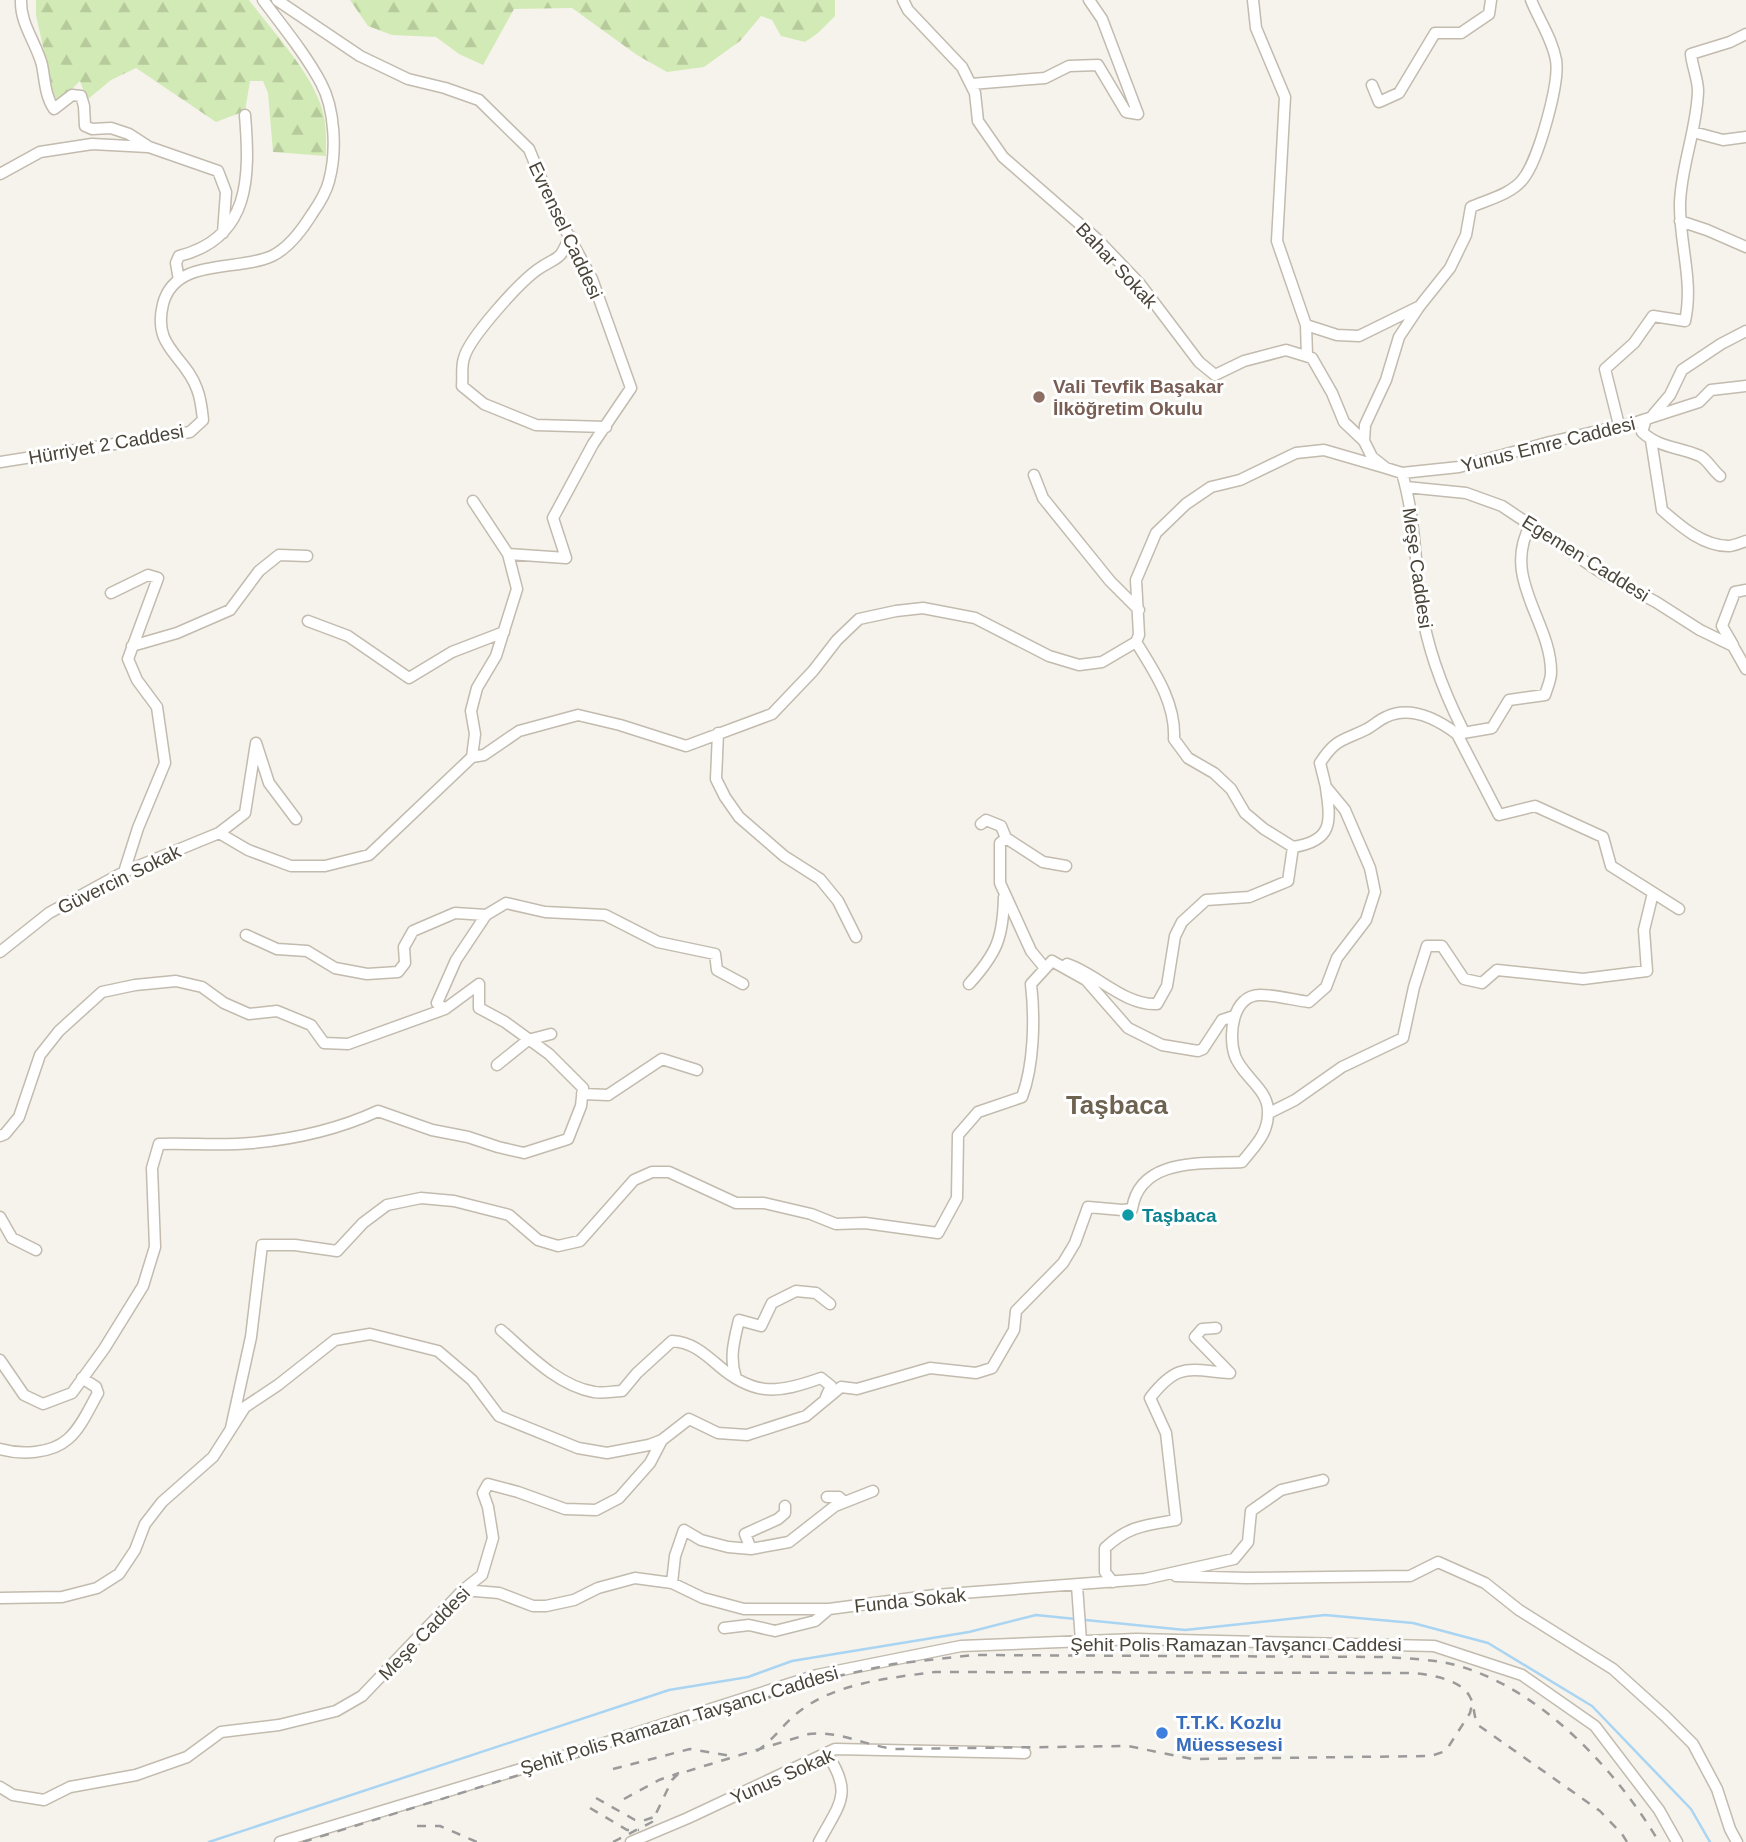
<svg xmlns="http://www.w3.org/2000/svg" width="1746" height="1842" viewBox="0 0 1746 1842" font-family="Arial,sans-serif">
  <defs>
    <pattern id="forest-firs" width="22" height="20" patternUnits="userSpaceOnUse" patternTransform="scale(1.75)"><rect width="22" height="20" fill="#d2eab5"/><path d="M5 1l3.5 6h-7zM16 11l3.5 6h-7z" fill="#b6ca9c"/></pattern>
  </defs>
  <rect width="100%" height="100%" fill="#f6f3ec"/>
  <!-- forest -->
  <path fill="url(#forest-firs)" d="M36 0H249C271 29 308 69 320 103 327 120 326 138 326 156L273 152 268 93 263 81H250L245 111 216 122 136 68 111 80 87 100 80 81 60 101 54 97 36 15Z
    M350 0H835V16L818 33 805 42 781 36 772 20 761 16 740 41 704 67 667 72 637 55 572 8 514 9 483 65 459 54 436 37 392 35 368 26Z"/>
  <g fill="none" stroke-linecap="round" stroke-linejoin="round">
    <!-- stream -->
    <path stroke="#a9d4f2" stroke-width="2.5" d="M209 1842 669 1690 748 1677 792 1661 969 1632 1036 1615 1185 1630 1325 1615 1413 1623 1488 1643 1592 1706 1691 1809 1710 1842"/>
    <!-- minor casing -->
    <g stroke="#c2bbae" stroke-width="13">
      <path id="minor" d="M21 0C20 24 36 42 42 65 45 80 45 96 54 109L72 95 81 96 84 106 85 126 92 129 111 128 129 134 149 147 218 171 226 192 223 233
        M277 0 360 56 408 79 445 88 479 100 529 149 552 205 592 279 631 388 593 444 553 518 566 558 508 554 517 589 496 656 477 688 471 711 475 734 472 757
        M903 0 908 10 962 67 975 93 978 121 1003 157 1098 240 1140 284 1199 362 1215 375 1244 361 1286 350 1312 358 1332 393 1344 422 1364 441
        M1253 0 1256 28 1285 97 1277 241 1306 325 1337 335 1359 336 1418 307
        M1531 0C1539 20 1552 38 1556 60 1560 83 1538 161 1523 179 1512 194 1487 200 1471 207L1466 235 1450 268 1419 307 1399 337 1386 380 1365 425 1364 441 1372 457 1386 468 1402 473 1459 467 1550 442 1637 422 1699 402 1711 390 1746 386
        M971 84 1045 78 1069 66 1098 65 1126 112 1138 114 1102 19 1089 0
        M1372 85 1379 102 1399 93 1435 33H1461L1489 14 1491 0
        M1693 132 1723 140 1746 137
        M0 174 40 152 92 144 148 147
        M1680 221 1707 230 1746 247
        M570 236C558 264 560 254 537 270 519 283 469 338 464 358 461 366 463 377 462 386L484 404 536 425 606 427
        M179 280 176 263 179 256C251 238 250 176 245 115
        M1306 325 1307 356
        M1653 415 1670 395 1682 370 1721 344 1746 331
        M1646 419 1642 432C1659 448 1680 447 1700 456 1708 460 1713 471 1720 476
        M1619 425 1605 369 1634 343 1653 316 1685 321C1694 281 1679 243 1680 203 1681 166 1697 129 1698 91 1698 79 1692 66 1691 54L1730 42 1746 34
        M1651 440 1662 510C1680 526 1704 547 1730 546 1735 545 1741 543 1746 541
        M0 462 190 432 203 420C202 410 201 399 197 389 185 355 152 348 163 304 175 257 237 272 272 256 289 248 302 230 312 214 319 204 326 193 329 181 337 152 335 109 321 83 305 53 283 27 263 0
        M1034 475 1043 498 1110 581 1139 610
        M1406 487 1466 493 1502 506 1602 573 1656 602 1700 630 1733 646 1746 669
        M473 501 508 554
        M1531 524C1500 578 1552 622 1551 673 1551 680 1547 688 1545 695L1509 700 1492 728 1457 734 1499 815 1535 806 1603 837 1611 866 1679 909
        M111 593 148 575 158 578 128 659 137 680 157 707 165 763 138 828 124 872
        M308 621 348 636 409 678 452 652 504 632
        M1733 645 1722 626 1735 592 1746 590
        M132 646 177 633 230 610 259 571 279 555 307 556
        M718 733 716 779 725 797 739 817 784 856 820 879 838 901 856 937
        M981 824 986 820 1001 826 1006 838
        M219 833 245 813 256 743 269 783 296 819
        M1293 847C1333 841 1331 822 1326 788
        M246 935 277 949 307 951 335 968 367 974 398 972 405 963 404 947 413 931 455 913 486 915
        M0 952 49 913 124 872 219 833 248 850 291 866H325L369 855 472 757 484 755 519 731 578 715 620 725 686 746 772 714 813 671 837 640 859 619 896 611 923 608 975 618 1049 656 1079 665 1102 662 1136 642 1139 635 1136 580 1156 533 1186 504 1211 487 1240 480 1296 453 1324 450 1386 468
        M1067 964C1097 974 1125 1006 1157 1004L1167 986 1175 936 1182 922 1206 900 1249 897 1288 881 1293 847 1264 829 1245 813 1231 789 1214 773 1188 758 1174 739C1176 703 1154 671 1136 642
        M1044 967 1031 951 1000 883V843L1006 838 1043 862 1066 866
        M969 984C997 953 1003 938 1004 897
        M497 1065 528 1040 551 1034
        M582 1094 608 1095 662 1059 697 1070
        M1269 1113 1295 1100 1342 1067 1403 1038 1414 987 1427 946H1442L1464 979 1482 983 1497 970 1583 979 1647 971 1644 930 1653 893
        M0 1136 5 1134 19 1117 40 1055 59 1031 102 992 135 985 176 981 202 987 224 1003 249 1014 277 1011 311 1025 324 1043 348 1044 445 1009
        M0 1217 12 1238 36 1250
        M501 1330C527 1353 558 1386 594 1392 603 1394 613 1391 622 1391L637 1373 672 1341C692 1342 705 1354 719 1366 755 1397 779 1393 821 1378L831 1386 826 1397
        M0 1360 24 1395 43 1404 72 1393 104 1349 143 1286 155 1247 152 1168 159 1144C190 1143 222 1146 252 1143 295 1139 339 1129 378 1111L432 1130 468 1137 498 1147 524 1153 568 1139 581 1106 583 1088 549 1054 505 1022 479 1008V984L445 1009 437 1003 456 960 486 915 506 903 545 912 605 915 658 942 715 954 717 970 743 984
        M736 1378C729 1358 734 1341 739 1320L761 1326 772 1303 796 1291 816 1293 830 1304
        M231 1428 251 1337 262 1245H295L337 1251 363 1223 387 1205 421 1198 454 1201 509 1215 538 1240 558 1246 580 1241 634 1180 652 1172H669L736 1203H764L811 1214 836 1224 865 1223 938 1233 957 1198 958 1135 978 1112 1022 1097C1034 1065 1035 1018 1031 984L1052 961 1086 980 1128 1028 1162 1045 1198 1051 1203 1049 1222 1020 1234 1016
        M0 1449C21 1455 51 1454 68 1439 81 1428 90 1407 98 1393L96 1387 82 1378
        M827 1497H839L843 1501
        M751 1549 745 1534 778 1519 785 1513V1506
        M1176 1576 1246 1578 1410 1576 1438 1562 1485 1583 1519 1610 1613 1669 1665 1716 1693 1744 1717 1789 1730 1829 1737 1842
        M1113 1582 1105 1572V1548C1128 1526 1146 1525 1176 1520L1166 1433 1150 1398C1178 1362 1188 1370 1230 1373L1195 1337 1202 1329 1216 1328
        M672 1583 675 1556 684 1530 701 1540 728 1547 751 1549 789 1542 835 1506 873 1491
        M1077 1586 1081 1641
        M463 1590 499 1593 533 1606H546L574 1600 598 1588 635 1578 672 1583 703 1598 744 1609H829L935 1595 1145 1579 1234 1559 1248 1542 1251 1511 1281 1490 1323 1480
        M0 1598 62 1597 97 1588 119 1574 135 1550 145 1524 162 1502 213 1457 245 1407 278 1385 335 1340 370 1334 438 1351 472 1380 499 1416 578 1448 607 1453 649 1445 662 1440
        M724 1628 749 1625 775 1631 815 1621 829 1609
        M0 1787 13 1795 44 1800 70 1787 136 1775 187 1757 221 1732 279 1725 336 1711 362 1696 463 1590 482 1575 493 1538 488 1507 483 1493 488 1484 518 1492 565 1509 596 1510 619 1498 650 1463 662 1440 689 1419 718 1433 747 1435 806 1416 841 1387 857 1389 930 1368 976 1373 992 1368 1014 1330 1016 1311 1063 1263 1075 1243 1088 1207 1122 1210 1132 1209C1140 1157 1203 1164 1242 1162 1255 1146 1269 1133 1268 1111 1268 1089 1242 1076 1235 1056 1228 1036 1232 995 1260 995 1276 995 1293 1000 1309 1002L1326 987 1337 958 1366 920 1375 892 1370 868 1345 810 1326 787 1320 763C1336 738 1343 741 1367 729 1374 725 1379 720 1386 717 1411 705 1437 719 1457 734L1462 728C1443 690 1427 648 1421 606 1415 561 1415 517 1402 473
        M280 1842 567 1755 817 1675 961 1646 1136 1639 1434 1646 1522 1675 1595 1726 1659 1810 1677 1842
        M631 1842 688 1818 835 1749 1025 1753
        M819 1842C839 1804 854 1794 827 1754"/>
    </g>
    <!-- minor -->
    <use href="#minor" stroke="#fff" stroke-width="10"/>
    <!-- rail -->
    <path stroke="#9a9a9a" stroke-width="2.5" stroke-dasharray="9 9" stroke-linecap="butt" d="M757 1751C772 1741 783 1725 796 1714 833 1683 889 1678 935 1672L1413 1673C1431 1675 1461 1679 1470 1697 1475 1706 1473 1716 1478 1725L1600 1811 1622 1834 1627 1842
      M613 1769 690 1749 732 1756
      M596 1798 635 1820 642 1821 654 1817
      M624 1799 659 1780 679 1773
      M590 1808 627 1830H639
      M417 1826H440L477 1842
      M303 1842 838 1676 893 1664 973 1655 1383 1657C1403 1658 1423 1659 1442 1662 1532 1679 1614 1766 1659 1842
      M613 1842 652 1822 672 1780 678 1774 809 1734C838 1730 866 1746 895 1749L1128 1746 1192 1759 1431 1756 1443 1752 1447 1749 1470 1713 1472 1704"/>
  </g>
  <!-- markers -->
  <circle fill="#8d6e63" stroke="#fff" stroke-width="2.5" cx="1039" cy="397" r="7"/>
  <circle fill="#0f9aa8" stroke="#fff" stroke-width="2.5" cx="1128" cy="1215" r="7"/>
  <circle fill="#3f7fe0" stroke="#fff" stroke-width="2.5" cx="1162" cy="1733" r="7"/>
  <g text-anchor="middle" stroke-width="6" stroke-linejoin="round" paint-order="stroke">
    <!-- street labels -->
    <g font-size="19" fill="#4b4439" stroke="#fff">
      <text transform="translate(566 230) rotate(65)" y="7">Evrensel Caddesi</text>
      <text transform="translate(1117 265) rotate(47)" y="7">Bahar Sokak</text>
      <text transform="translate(106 444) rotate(-10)" y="7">Hürriyet 2 Caddesi</text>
      <text transform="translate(1548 444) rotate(-14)" y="7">Yunus Emre Caddesi</text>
      <text transform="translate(1586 558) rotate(32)" y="7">Egemen Caddesi</text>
      <text transform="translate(1418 568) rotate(82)" y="7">Meşe Caddesi</text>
      <text transform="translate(119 879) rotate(-26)" y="7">Güvercin Sokak</text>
      <text transform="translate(910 1600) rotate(-6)" y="7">Funda Sokak</text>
      <text transform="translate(424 1633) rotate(-46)" y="7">Meşe Caddesi</text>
      <text x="1236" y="1651">Şehit Polis Ramazan Tavşancı Caddesi</text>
      <text transform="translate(679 1720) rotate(-17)" y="7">Şehit Polis Ramazan Tavşancı Caddesi</text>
      <text transform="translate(782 1776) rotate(-24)" y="7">Yunus Sokak</text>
    </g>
    <!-- education labels -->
    <g font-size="19" font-weight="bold" fill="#785e54" stroke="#fff" text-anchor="start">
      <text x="1053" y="393">Vali Tevfik Başakar<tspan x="1053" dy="22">İlköğretim Okulu</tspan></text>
    </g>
    <!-- culture labels -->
    <g font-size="19" font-weight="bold" fill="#0d838f" stroke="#fff" text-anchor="start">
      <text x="1142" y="1222">Taşbaca</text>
    </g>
    <!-- shop labels -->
    <g font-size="19" font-weight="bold" fill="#366cbe" stroke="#fff" text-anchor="start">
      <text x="1176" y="1729">T.T.K. Kozlu<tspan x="1176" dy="22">Müessesesi</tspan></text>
    </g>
    <!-- district labels -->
    <g font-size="26" font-weight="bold" fill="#6e6250" stroke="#fff">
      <text x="1117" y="1114">Taşbaca</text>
    </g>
  </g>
</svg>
